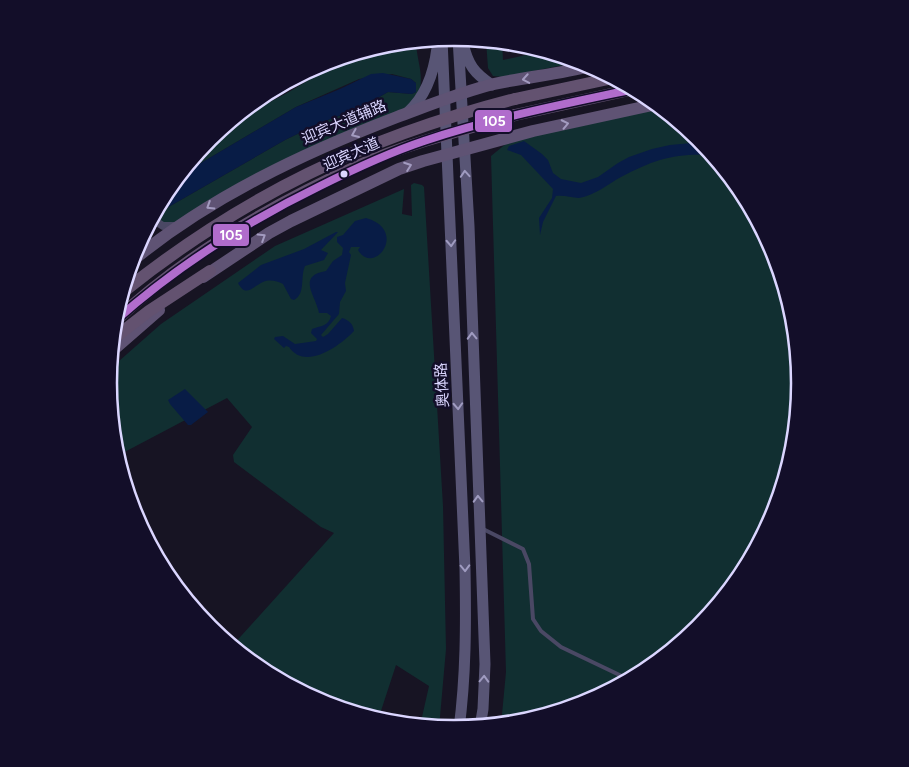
<svg xmlns="http://www.w3.org/2000/svg" width="909" height="767" viewBox="0 0 909 767" font-family="Figtree,'Noto Sans SC',sans-serif">
  <rect width="100%" height="100%" fill="#171423"/>
  <!-- green -->
  <path fill="#112f31" d="M416 41C416 60 427 80 416 97 412 104 405 110 400 116L165 227 159 218 165 209 285 140 320 123 360 108 388 92 412 94 416 92V83L411 79 392 74 359 79 296 107 179 176 210 139 228 124 289 92 317 75 337 66 403 46V43Z
    M486 41 502 42 503 60 544 51 579 62 503 77 493 76 488 68Z
    M653 101 699 139 742 192 774 251 794 316 800 384 794 451 774 516 742 576 699 628 646 671 587 703 522 723 501 725 506 672 491 156 524 129Z
    M414 183 422 185 424 187 443 506 446 649 439 728 420 726 429 686 396 665 378 720 322 703 262 671 232 646 334 533 321 527 234 462 233 455 252 427 227 398 117 456 109 383 110 369 161 324 275 246 404 189 402 214 412 216 411 185Z"/>
  <!-- water -->
  <path fill="#081c46" d="M383 73 411 79 416 83V92L412 94 388 92 360 108 320 123 285 140 165 209 159 218 148 226 167 191 179 176 296 107 340 89 371 74Z
    M524 141 542 154 548 160 553 173 561 179 581 183 598 177 618 163 629 157 652 149 670 145 702 142 713 155C674 153 655 159 621 177 608 184 594 196 579 198 572 198 564 195 556 196L543 222 540 235 539 218 552 198 553 189 521 155 507 150 509 146Z
    M366 218C409 230 374 277 358 250L360 247H351L349 252 351 255 345 283 346 291 340 302 339 314 321 335 323 337 328 334 342 318C349 320 353 324 354 331 340 346 305 371 289 347L286 346 284 348 274 339 275 337 283 336 295 344 316 341 317 339 311 333 312 329C320 326 329 326 331 316L327 313H319C316 296 296 276 326 271L333 261 342 255 343 248 337 242V237L343 235 355 221Z
    M336 232H338L321 250 328 253 324 260 305 266C300 277 306 294 294 300L291 299 283 284C277 281 270 279 263 282 252 287 246 298 238 283L261 265 304 249Z
    M185 389 208 412 191 425H188L170 404 168 400Z"/>
  <g fill="none" stroke-linecap="round" stroke-linejoin="round">
    <!-- service -->
    <path stroke="#4a4864" stroke-width="4" d="M483 529 523 549 529 564 533 619 541 631 561 647 630 680"/>
    <!-- minor -->
    <path stroke="#4a4864" stroke-width="8" d="M152 219 163 226H175
      M140 252 147 238 148 226"/>
    <!-- secondary -->
    <path stroke="#585575" stroke-width="11" d="M458 38 469 226 485 664 483 709 480 727
      M442 39 465 569C466 623 466 675 459 729
      M463 43C468 65 474 73 492 85
      M408 112C427 95 434 72 437 48"/>
    <!-- primary -->
    <path stroke="#5f5374" stroke-width="12" d="M132 261C210 197 303 153 397 117 427 106 464 91 494 84 526 77 559 74 591 66
      M203 277 269 233 291 221 399 169 423 161 533 131 657 104
      M112 351 159 310"/>
    <!-- trunk -->
    <path stroke="#635270" stroke-width="12" d="M515 99 613 78
      M515 115 634 89
      M113 339 149 311 210 271"/>
    <!-- trunk-bridge -->
    <path stroke="#635270" stroke-width="12" d="M123 292C243 196 366 137 515 99
      M115 321C186 255 271 205 360 165 409 143 463 130 515 115"/>
    <!-- bus-1 casing -->
    <g stroke="#130e29" stroke-width="11">
      <path id="bus-1" d="M115 321C177 266 246 222 320 186 354 169 388 153 424 141 493 118 564 104 634 89"/>
    </g>
    <!-- bus-1 -->
    <use href="#bus-1" stroke="#b06ccc" stroke-width="8"/>
  </g>
  <!-- one-way arrows -->
  <defs><path id="oneway-chevron" d="M-2-3.5L2.5 0L-2 3.5" fill="none" stroke-width="1.6" stroke-linecap="round" stroke-linejoin="round" transform="scale(1.25)"/></defs>
  <g stroke="#a39bc0">
    <use href="#oneway-chevron" transform="translate(526 79) rotate(170)"/>
    <use href="#oneway-chevron" transform="translate(565 124) rotate(-12)"/>
    <use href="#oneway-chevron" transform="translate(355 134) rotate(157)"/>
    <use href="#oneway-chevron" transform="translate(408 166) rotate(-20)"/>
    <use href="#oneway-chevron" transform="translate(210 206) rotate(148)"/>
    <use href="#oneway-chevron" transform="translate(262 237) rotate(-32)"/>
  </g>
  <g stroke="#a09cc1">
    <use href="#oneway-chevron" transform="translate(465 174) rotate(-94)"/>
    <use href="#oneway-chevron" transform="translate(451 243) rotate(87)"/>
    <use href="#oneway-chevron" transform="translate(472 336) rotate(-92)"/>
    <use href="#oneway-chevron" transform="translate(458 406) rotate(87)"/>
    <use href="#oneway-chevron" transform="translate(478 499) rotate(-92)"/>
    <use href="#oneway-chevron" transform="translate(465 568) rotate(88)"/>
    <use href="#oneway-chevron" transform="translate(484 679) rotate(-88)"/>
  </g>
  <!-- markers -->
  <circle fill="#dbd6ff" stroke="#130e29" stroke-width="2" cx="344" cy="174" r="4.5"/>
  <g text-anchor="middle" stroke-width="5" stroke-linejoin="round" paint-order="stroke">
    <!-- street labels -->
    <g font-size="15" fill="#dbd6ff" stroke="#130e29">
      <text transform="translate(344 122) rotate(-23)" y="5">迎宾大道辅路</text>
      <text transform="translate(351 154) rotate(-24)" y="5">迎宾大道</text>
      <text transform="translate(442 385) rotate(-93)" y="5">奥体路</text>
    </g>
  </g>
  <!-- crop -->
  <path d="M0 0H909V767H0ZM117 383a337 337 0 1 1 674 0a337 337 0 1 1-674 0Z" fill="#130e29" fill-rule="evenodd"/>
  <path fill="none" stroke="#dbd6ff" stroke-width="2.5" d="M117 383a337 337 0 1 1 674 0a337 337 0 1 1-674 0Z"/>
  <g stroke="#130e29" stroke-width="2">
    <rect x="474" y="109" width="39" height="24" rx="5" fill="#b06ccc"/>
    <rect x="212" y="223" width="38" height="24" rx="5" fill="#b06ccc"/>
  </g>
  <g font-size="14" text-anchor="middle" font-weight="bold" fill="#fff">
    <text x="494" y="126">105</text>
    <text x="231" y="240">105</text>
  </g>
</svg>
